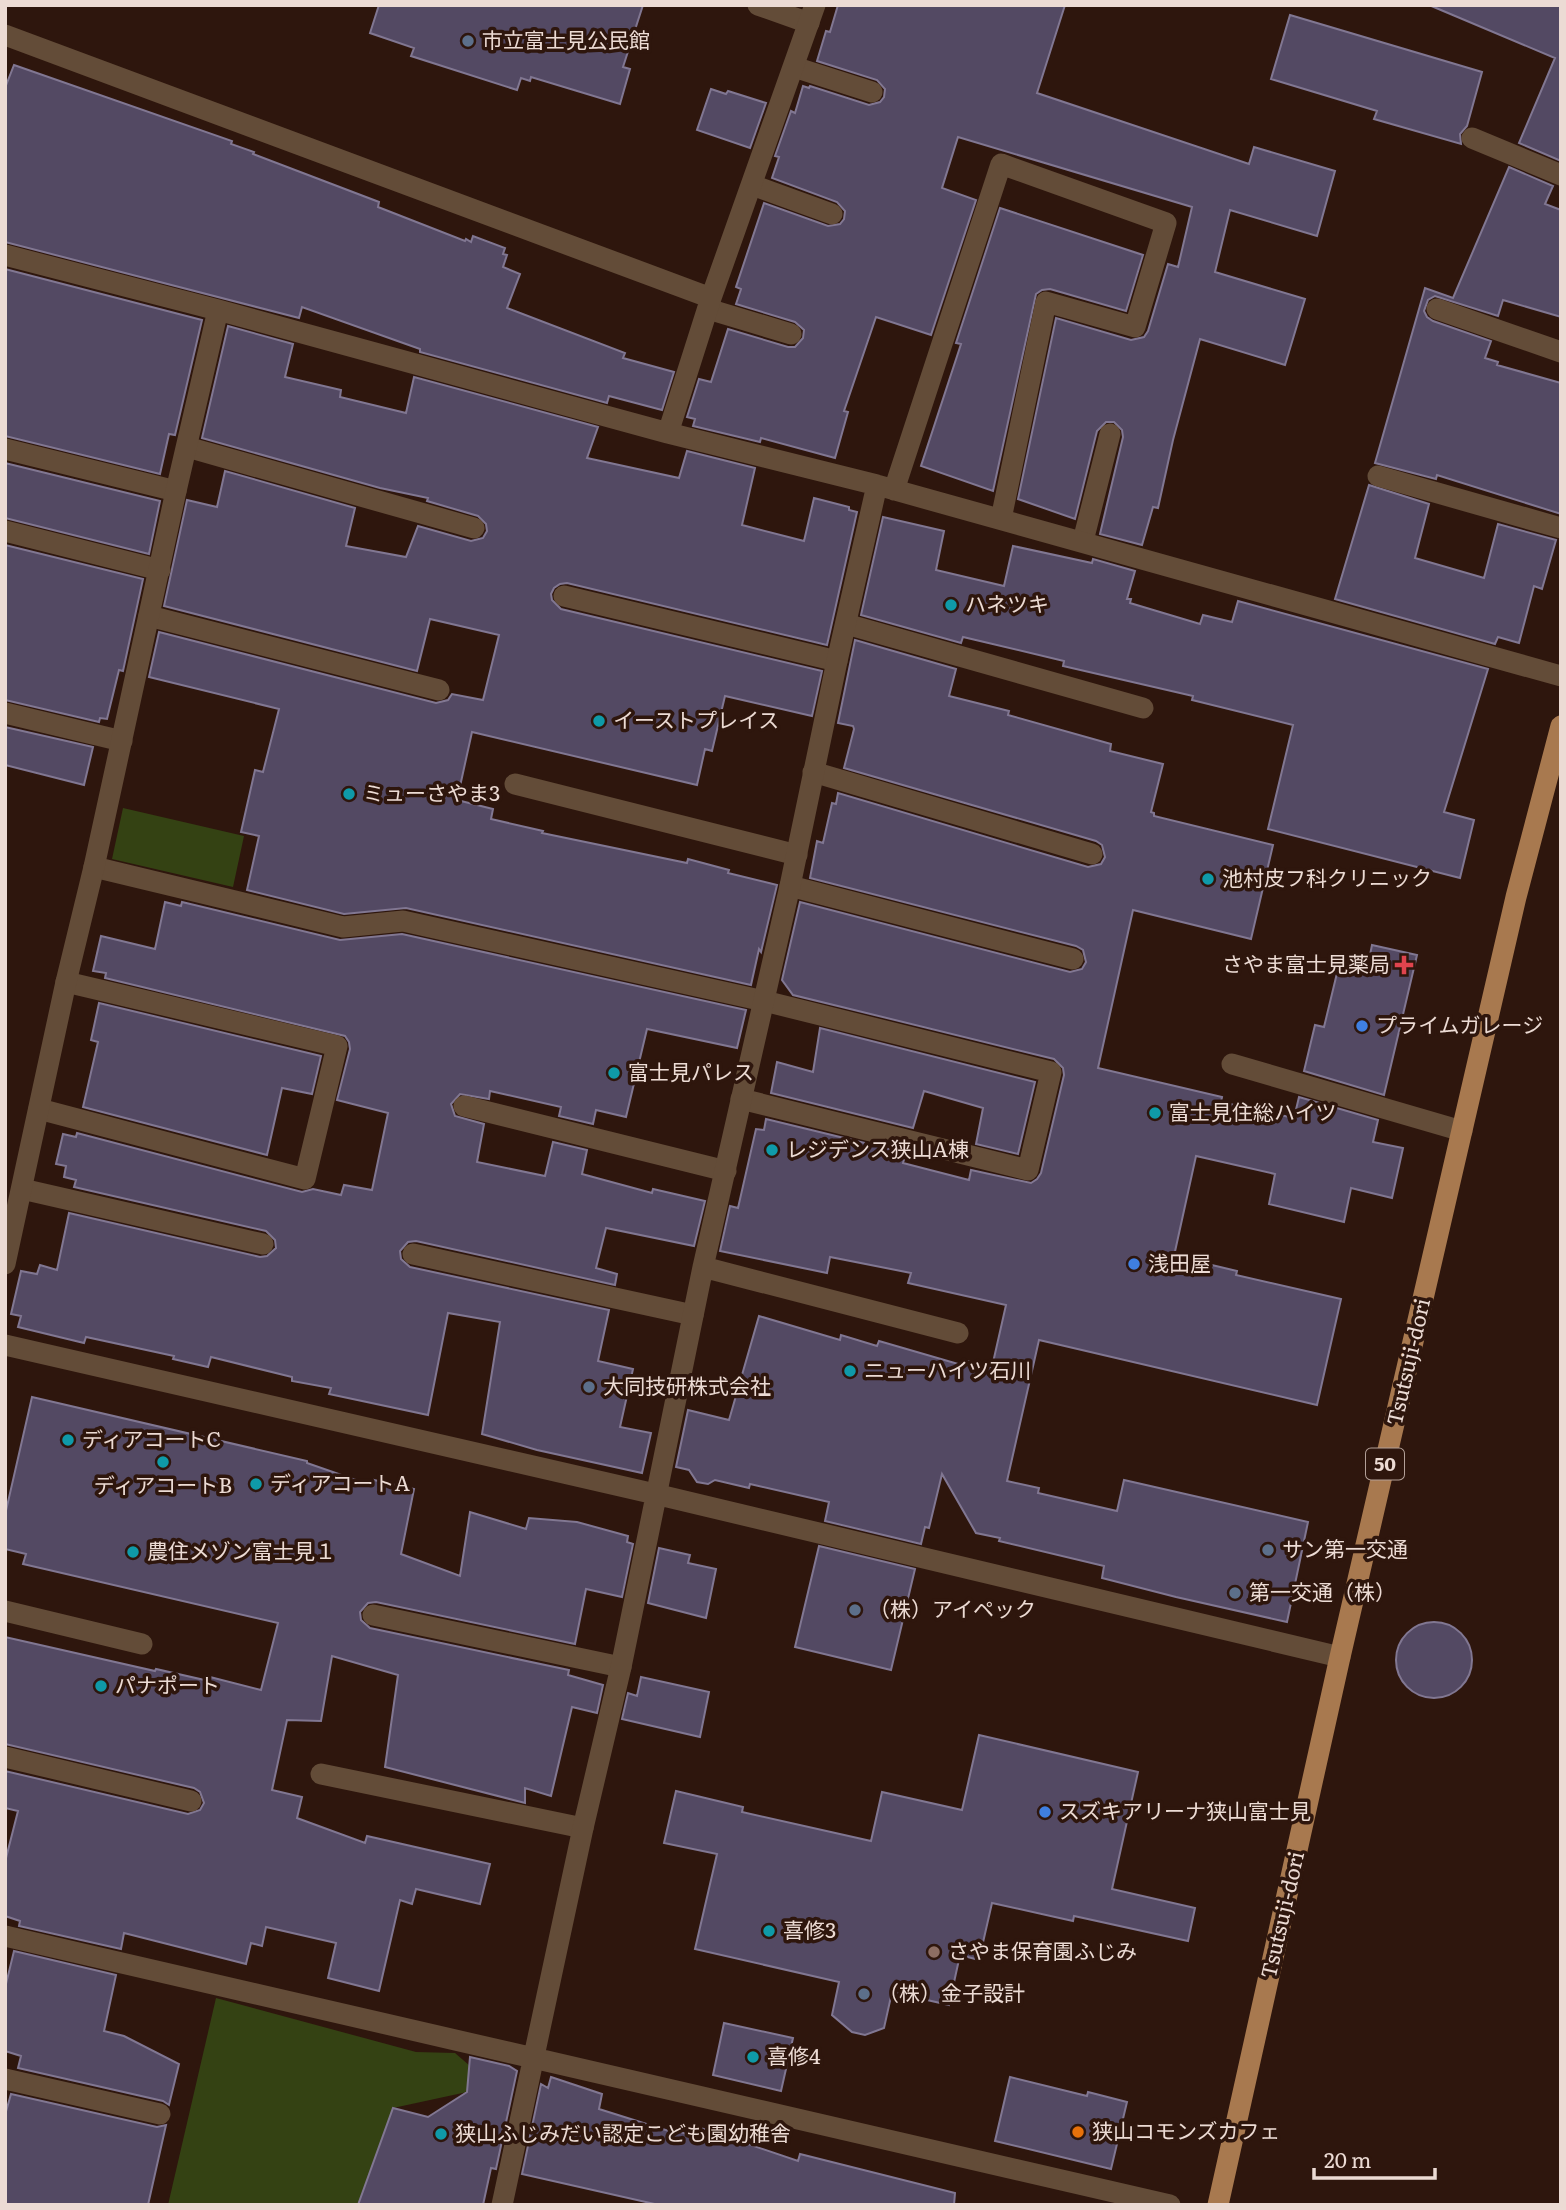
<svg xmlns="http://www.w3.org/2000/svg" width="1566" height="2210" viewBox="0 0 1566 2210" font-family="Literata,'Noto Sans JP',serif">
  <rect width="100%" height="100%" fill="#2e160d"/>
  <!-- green -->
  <path fill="#344213" d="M123 808 244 836 233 887 112 859Z
    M216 1998 416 2052 455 2053 470 2066 467 2092 393 2108 358 2205H168Z"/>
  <!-- building -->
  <path fill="#534963" stroke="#817792" stroke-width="2" d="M379 5H643L623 67 630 69 620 104 531 77 530 81 521 78 517 90 411 56 414 48 370 33Z
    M838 5H1065L1037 93 1249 164 1254 147 1335 171 1317 236 1230 210 1215 272 1305 299 1285 365 1200 339 1173 440 1158 508 1153 507 1142 545 1100 534 1123 437 1122 430 1114 422H1106L1097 431 1075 519 1018 499 1056 318 1131 340 1144 337 1148 331 1168 264 1178 267 1192 207 958 137 942 188 976 200 931 335 876 317 844 411 848 412 835 458 761 438 760 442 693 426 695 419 687 417 699 379 711 382 728 329 788 347H795L803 338 804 330 795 322 736 304 741 289 736 287 764 203 828 226 840 224 844 219 845 211 837 202 772 178 779 157 775 156 791 111 795 113 803 86 809 88 810 86 869 105 880 102 884 97 885 89 877 80 817 61 826 31 830 32Z
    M1429 5H1561V161L1519 143 1555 58Z
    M1290 15 1482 72 1467 126 1460 134 1461 144 1374 119 1377 111 1271 79Z
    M14 65 232 141 231 144 254 152 253 154 379 202 378 207 465 241 466 239 471 242 473 236 505 248 503 254 507 255 503 267 520 274 507 308 625 353 623 358 674 372 662 410 609 396 607 403 420 352V349L302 307 299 318 5 242V88Z
    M711 89 726 94 728 91 766 103 750 148 697 130Z
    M1509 167 1553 186 1545 204 1561 210V317L1503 300 1498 316 1435 296 1428 300 1424 311 1427 317 1433 321 1491 341 1485 358 1498 362 1497 365 1561 383V514L1437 475 1436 479 1375 463 1425 288 1453 298Z
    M1000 208 1143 255 1126 311 1050 289 1042 290 1036 294 993 491 921 466 961 344 956 343Z
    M5 269 202 320 175 435 169 434 160 474 5 436Z
    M228 326 293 344 285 377 341 390 340 397 406 413 414 377 598 427 587 458 679 478 687 451 755 468 742 525 804 541 814 498 849 507V510L857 512 827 645 567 583 560 584 554 588 551 594 552 600 561 609 822 671 812 716 725 696 712 751 705 749 697 785 472 732 457 800 493 809 491 819 543 831 542 833 687 863 688 859 729 870 728 873 777 885 761 952 759 949 751 985 406 908 344 914 247 890 259 836 241 832 255 770 263 772 279 709 149 677 159 632 436 703 448 700 452 694 483 700 499 635 430 619 417 671 164 606 187 500 217 507 225 471 355 508 346 546 406 557 418 526 471 541 483 538 487 531 486 524 478 516 427 501 428 498 380 488 202 438Z
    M5 463 160 501 149 554 5 518Z
    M1369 485 1429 504 1415 558 1484 578 1498 524 1556 540 1542 589 1534 586 1519 643 1498 637 1495 644 1335 599Z
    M883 517 944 531 936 570 1004 586 1013 546 1092 563 1093 559 1135 571 1127 599H1131L1130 603 1200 624 1203 615 1232 622 1238 601 1488 669 1444 812 1474 820 1460 878 1268 829 1293 725 1192 700 1193 696 1063 666 1064 661 963 637 961 643 861 615Z
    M5 545 143 579 123 671 119 670 107 719 100 718 99 722 5 700Z
    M855 640 956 669 949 696 1009 711 1008 715 1111 744 1110 751 1163 764 1151 812 1154 813V816L1273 845 1251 939 1133 910 1098 1068 1222 1097 1221 1102 1294 1118 1299 1097 1378 1120 1373 1142 1403 1148 1392 1198 1351 1188 1344 1222 1269 1204 1275 1174 1196 1156 1174 1256 1237 1271 1236 1275 1341 1299 1317 1405 1039 1340 1007 1481 1039 1488 1038 1493 1117 1511 1124 1480 1308 1522 1287 1622 1176 1597 1102 1578 1104 1566 999 1541 1000 1538 976 1533 942 1474 929 1528 925 1527 921 1544 825 1521 829 1502 750 1484 749 1488 715 1480 708 1484 697 1482 689 1470 676 1467 688 1410 729 1420 759 1316 840 1340 841 1335 877 1346 879 1341 965 1366 966 1361 992 1367 1006 1305 908 1283 911 1273 830 1257 827 1273 720 1251 730 1206 738 1208 756 1129 764 1130 766 1119 906 1153 903 1163 969 1180 971 1170 1031 1183 1037 1179 1041 1173 1064 1075 1063 1068 1054 1059 793 995 782 980 800 902 1070 972 1082 969 1086 962 1083 950 1076 946 810 878 817 841 823 843 832 803 836 804 838 793 1088 867 1101 864 1105 857 1102 845 1096 841 844 768 854 729 853 726 838 723Z
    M5 727 93 747 84 785 5 765Z
    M165 902 181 906 182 902 340 940 402 934 746 1010 737 1048 647 1029 626 1117 596 1110 593 1124 559 1116 561 1107 490 1091 489 1099 460 1094 451 1104 455 1116 484 1124 477 1162 545 1176 553 1142 587 1150 582 1174 652 1193 653 1189 705 1201 694 1246 606 1228 596 1268 617 1274 615 1285 416 1241 408 1242 400 1251 401 1259 410 1267 609 1310 598 1361 633 1369 620 1427 651 1433 642 1473 537 1450 482 1434 500 1322 448 1313 428 1415 329 1394 331 1388 292 1381V1377L211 1357 208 1367 173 1359 174 1356 86 1337 84 1343 18 1327 21 1316 11 1314 21 1271 37 1274 40 1265 57 1270 69 1213 260 1257 267 1256 276 1248 275 1240 266 1231 74 1187 76 1180 64 1177 66 1166 56 1164 63 1134 76 1137 77 1133 302 1192 313 1189 341 1195 344 1185 372 1190 388 1113 337 1100 350 1049 349 1042 345 1036 105 978 106 973 93 971 101 936 155 949Z
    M1372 945 1417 955 1384 1095 1304 1071 1315 1025 1324 1027 1338 969 1366 975Z
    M99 1003 321 1056 312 1094 282 1088 267 1155 83 1107 98 1042 91 1040Z
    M820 1028 1035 1082 1018 1154 976 1144 983 1108 924 1091 913 1128 771 1093 777 1062 813 1072Z
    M32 1397 307 1461V1463L373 1486 374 1480 414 1489 401 1554 460 1576 470 1512 526 1529 529 1518 577 1522 628 1536 627 1542 633 1544 622 1597 586 1589 575 1644 376 1602 368 1603 360 1612 361 1620 370 1628 569 1670 568 1675 603 1685 597 1713 572 1707 551 1796 525 1788V1803L385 1767 398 1675 332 1656 321 1721 287 1720 272 1790 302 1797 297 1818 365 1843 367 1836 490 1864 480 1904 416 1889 412 1904 400 1900 379 1991 328 1978 336 1943 266 1927 262 1946 251 1943 246 1964 124 1933 121 1949 19 1926 20 1921 5 1916V1862L18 1811 5 1808V1771L188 1814 200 1810 204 1803 200 1792 194 1788 5 1744V1637L155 1671 156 1669 209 1681 210 1677 261 1690 278 1623 23 1564 26 1554 5 1549V1515Z
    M819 1546 915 1569 891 1670 795 1647Z
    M659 1548 690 1555 688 1563 716 1569 706 1618 648 1603Z
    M1396 1660a38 38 0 1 1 76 0a38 38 0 1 1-76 0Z
    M641 1677 709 1692 700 1737 622 1719 628 1693 637 1696Z
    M979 1735 1138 1772 1112 1889 1195 1908 1188 1941 1074 1916 1073 1921 992 1903 979 1960 960 1955 949 2005 892 1992 884 2028 865 2035 852 2032 832 2015 839 1982 695 1949 717 1854 664 1843 676 1791 743 1807 742 1812 871 1841 882 1792 962 1810Z
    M14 1951 116 1975 104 2031 124 2036 179 2064 169 2105 163 2101 18 2068 21 2056 5 2051V1988Z
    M724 2023 793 2038 781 2091 713 2075Z
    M470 2057 509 2066 517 2071 496 2169 491 2168 483 2205H358L393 2108 428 2117 467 2092Z
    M551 2077 602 2094 599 2109 672 2132 673 2129 699 2139 701 2128 798 2161 800 2154 955 2193 954 2205H659L522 2174 541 2084 548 2088Z
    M1010 2077 1087 2096 1088 2092 1127 2102 1111 2169 995 2141Z
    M11 2094 157 2127 166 2125 148 2205H5V2115Z"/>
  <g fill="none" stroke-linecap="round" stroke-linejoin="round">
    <!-- lane -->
    <path stroke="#634c38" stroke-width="21" d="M758 5 809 23
      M794 67 872 92
      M1472 138 1561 175
      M752 185 832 214
      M708 309 791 334
      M1437 309 1561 352
      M187 447 474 528
      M5 449 176 491
      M1378 476 1561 528
      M5 531 160 570
      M1083 541 1110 434
      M564 596 837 661
      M149 616 439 690
      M846 624 1143 708
      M5 713 122 741
      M813 772 1092 854
      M515 784 797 855
      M94 867 343 927 403 921 764 1001 1051 1072 1028 1170 741 1099
      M790 886 1073 959
      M1232 1064 1462 1131
      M464 1106 726 1171
      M39 1109 305 1179 337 1046 66 982
      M22 1189 263 1244
      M413 1254 693 1315
      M5 1611 142 1644
      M373 1615 621 1667
      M5 1757 191 1801
      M321 1774 583 1828
      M5 2079 160 2114"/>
    <!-- street -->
    <path stroke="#634c38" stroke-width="21" d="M5 35 711 298
      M5 255 218 310 668 433 877 485 1561 676
      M668 433 711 298 815 5
      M894 490 1001 164 1166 223 1135 327 1046 302 1001 519
      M5 1264 66 982 94 867 176 491 218 310
      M703 1267 958 1333
      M5 1345 655 1494 1340 1657
      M5 1936 1170 2205
      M502 2205 583 1828 621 1667 703 1267 790 886 837 661 877 485"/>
    <!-- primary -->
    <path stroke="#a8794f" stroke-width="21" d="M1218 2205 1340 1657 1516 897 1561 726"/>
  </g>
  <!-- markers -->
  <g fill="#5c6f8a" stroke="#2e160d" stroke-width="2.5">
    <circle cx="468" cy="41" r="7"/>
    <circle cx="589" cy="1387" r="7"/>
    <circle cx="1268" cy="1550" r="7"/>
    <circle cx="1235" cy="1593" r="7"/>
    <circle cx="855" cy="1610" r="7"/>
    <circle cx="864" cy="1994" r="7"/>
  </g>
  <g fill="#0f9aa8" stroke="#2e160d" stroke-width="2.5">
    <circle cx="951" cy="605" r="7"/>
    <circle cx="599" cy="721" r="7"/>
    <circle cx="349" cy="794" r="7"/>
    <circle cx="1208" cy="879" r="7"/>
    <circle cx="614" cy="1073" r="7"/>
    <circle cx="1155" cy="1113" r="7"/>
    <circle cx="772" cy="1150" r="7"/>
    <circle cx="850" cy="1371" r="7"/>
    <circle cx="68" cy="1440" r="7"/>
    <circle cx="163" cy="1462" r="7"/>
    <circle cx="256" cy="1484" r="7"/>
    <circle cx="133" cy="1552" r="7"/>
    <circle cx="101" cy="1686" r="7"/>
    <circle cx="769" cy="1931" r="7"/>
    <circle cx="753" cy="2057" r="7"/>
    <circle cx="441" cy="2134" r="7"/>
  </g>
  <path fill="#e0444e" stroke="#2e160d" stroke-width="2.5" d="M1400.5 954.5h7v7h7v7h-7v7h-7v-7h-7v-7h7z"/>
  <g fill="#3f7fe0" stroke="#2e160d" stroke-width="2.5">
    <circle cx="1362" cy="1026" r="7"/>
    <circle cx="1134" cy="1264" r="7"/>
    <circle cx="1045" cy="1812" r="7"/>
  </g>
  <circle fill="#8d6e63" stroke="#2e160d" stroke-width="2.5" cx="934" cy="1952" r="7"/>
  <circle fill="#e8710a" stroke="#2e160d" stroke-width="2.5" cx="1078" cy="2132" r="7"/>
  <g text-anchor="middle" stroke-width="7" stroke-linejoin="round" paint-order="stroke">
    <!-- shield labels -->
    <rect fill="#2e160d" stroke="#b3a098" stroke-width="2" x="1366" y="1448.5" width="38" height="31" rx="5"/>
    <g font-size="19" font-weight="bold" fill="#ecdbd4">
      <text x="1385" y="1471">50</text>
    </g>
    <!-- poi labels -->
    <g font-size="21" fill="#ecdbd4" stroke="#2e160d" text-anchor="start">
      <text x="482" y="48">市立富士見公民館</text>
      <text x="965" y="612">ハネツキ</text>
      <text x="613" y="728">イーストプレイス</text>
      <text x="363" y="801">ミューさやま3</text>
      <text x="1222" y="886">池村皮フ科クリニック</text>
      <text x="1390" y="972" text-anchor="end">さやま富士見薬局</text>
      <text x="1376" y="1033">プライムガレージ</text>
      <text x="628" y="1080">富士見パレス</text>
      <text x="1169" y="1120">富士見住総ハイツ</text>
      <text x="786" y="1157">レジデンス狭山A棟</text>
      <text x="1148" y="1271">浅田屋</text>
      <text x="864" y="1378">ニューハイツ石川</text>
      <text x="603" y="1394">大同技研株式会社</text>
      <text x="82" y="1447">ディアコートC</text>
      <text x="270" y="1491">ディアコートA</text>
      <text x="163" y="1493" text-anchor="middle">ディアコートB</text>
      <text x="1282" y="1557">サン第一交通</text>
      <text x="147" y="1559">農住メゾン富士見１</text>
      <text x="1249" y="1600">第一交通（株）</text>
      <text x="869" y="1617">（株）アイペック</text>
      <text x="115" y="1693">パナポート</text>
      <text x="1059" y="1819">スズキアリーナ狭山富士見</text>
      <text x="783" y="1938">喜修3</text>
      <text x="948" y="1959">さやま保育園ふじみ</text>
      <text x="878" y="2001">（株）金子設計</text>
      <text x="767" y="2064">喜修4</text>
      <text x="1092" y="2139">狭山コモンズカフェ</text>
      <text x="455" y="2141">狭山ふじみだい認定こども園幼稚舎</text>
    </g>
    <!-- street labels -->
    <g font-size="21" fill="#ecdbd4" stroke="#2e160d">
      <text transform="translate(1409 1362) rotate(-77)" y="7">Tsutsuji-dori</text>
      <text transform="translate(1283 1915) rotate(-77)" y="7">Tsutsuji-dori</text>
    </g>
  </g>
  <!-- border -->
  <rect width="1566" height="2210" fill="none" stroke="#ecdbd4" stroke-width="14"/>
  <!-- scale -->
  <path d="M1314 2168v10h121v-10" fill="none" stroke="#ecdbd4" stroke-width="3.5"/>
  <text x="1324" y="2168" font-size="21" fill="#ecdbd4" stroke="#2e160d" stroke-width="5" paint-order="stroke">20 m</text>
</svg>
